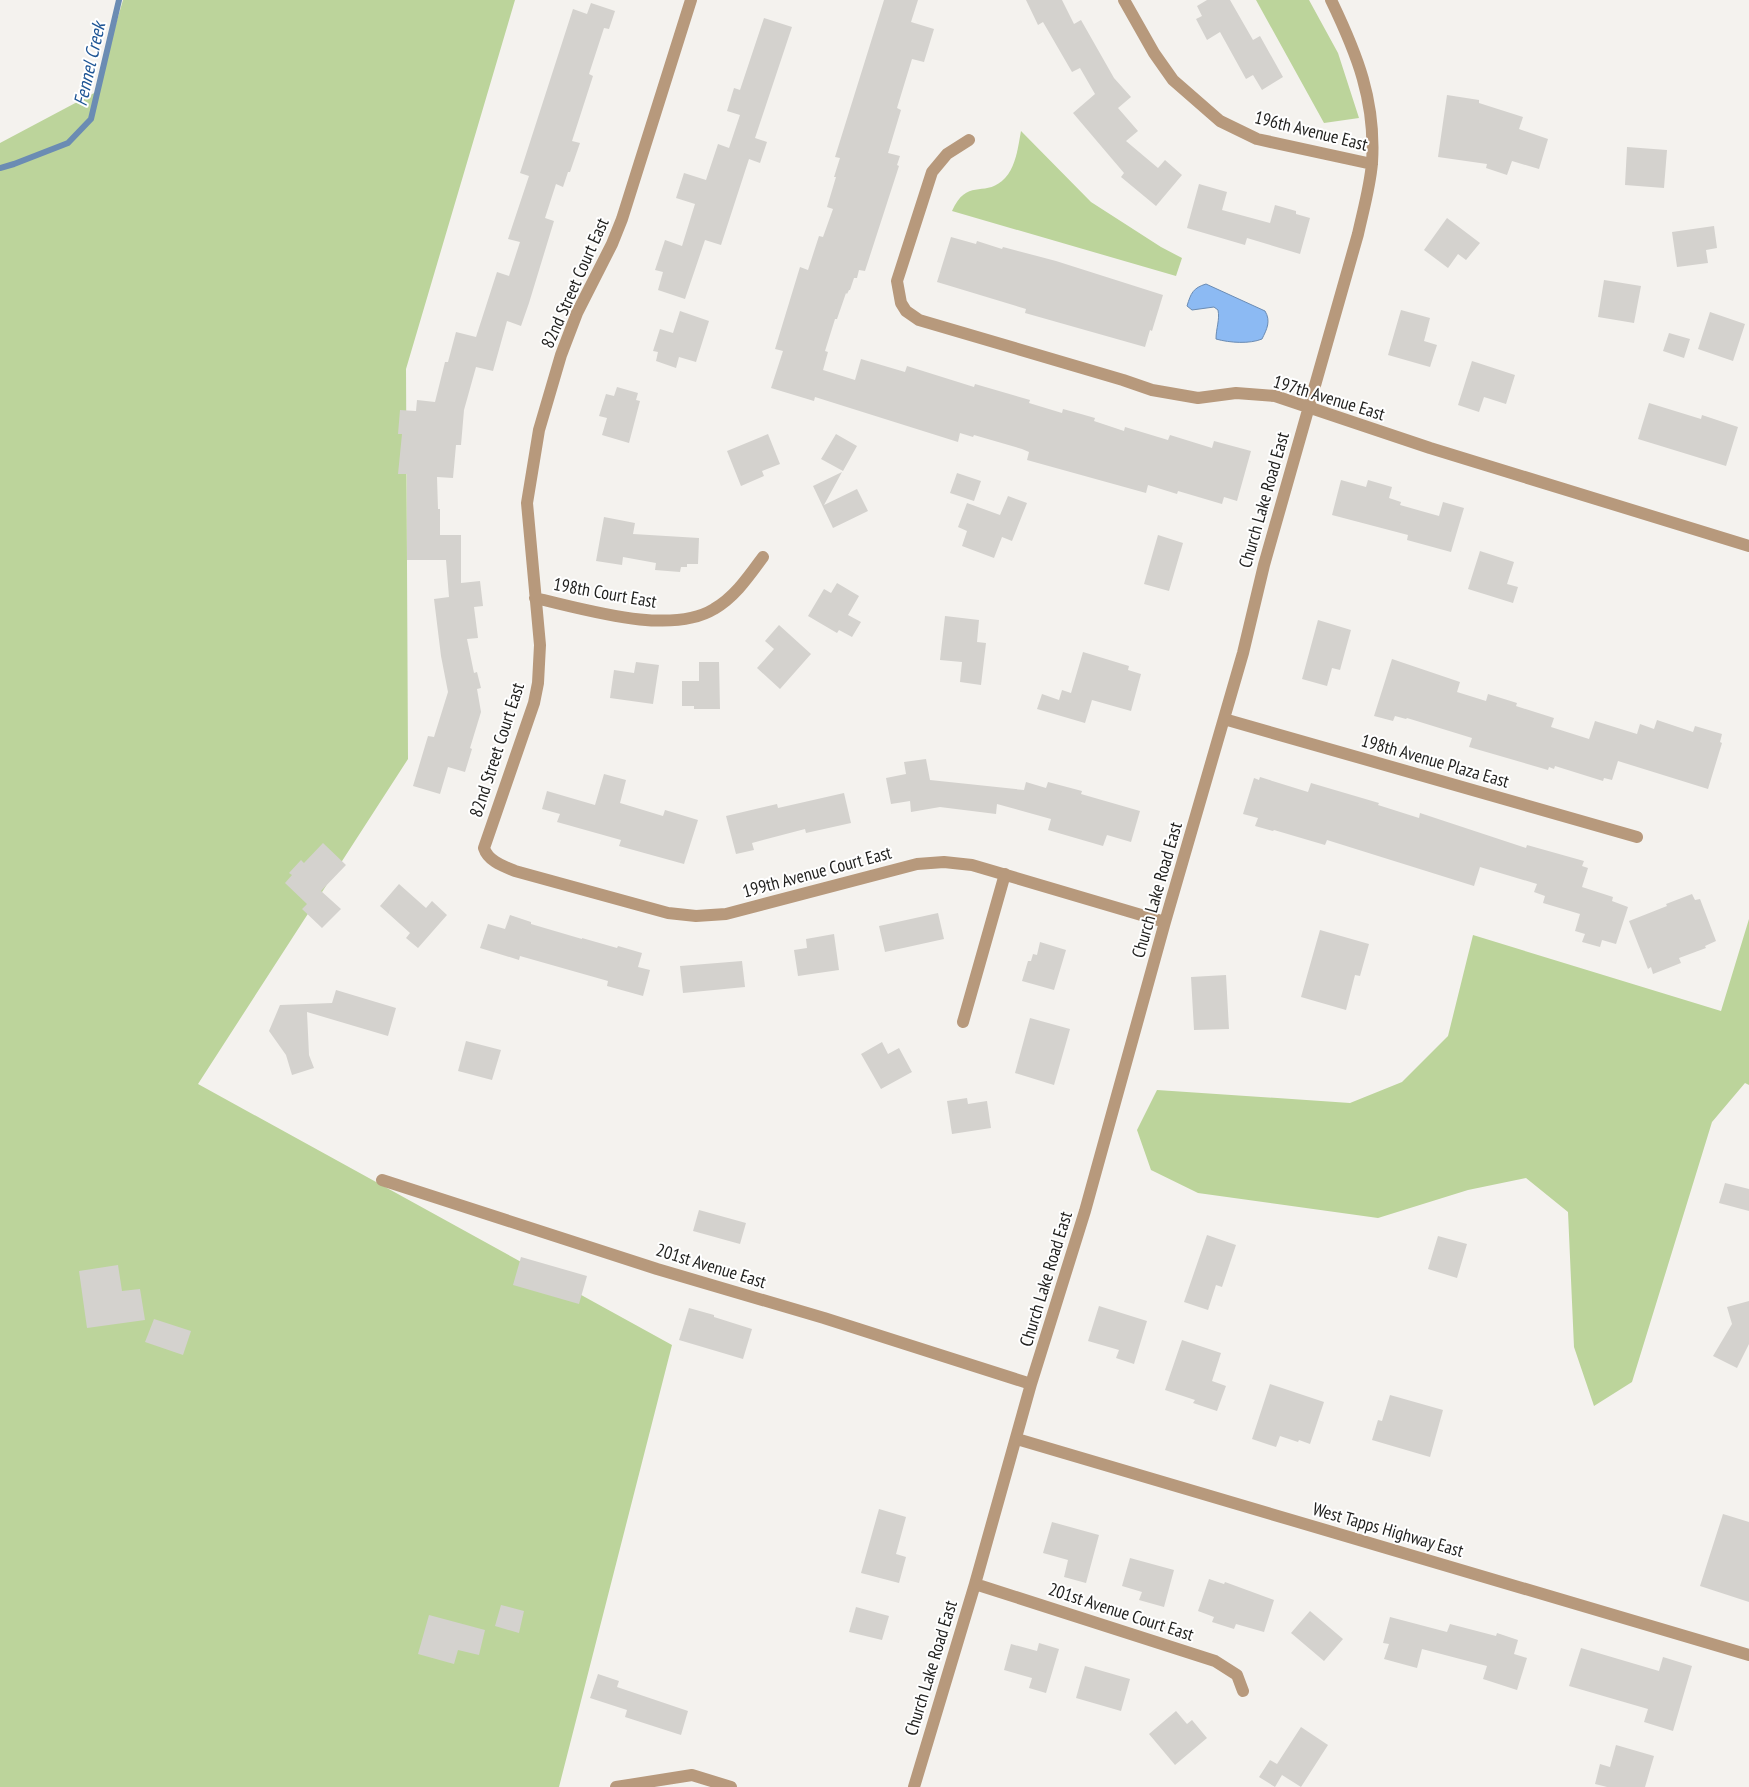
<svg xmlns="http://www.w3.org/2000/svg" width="1749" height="1787" viewBox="0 0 1749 1787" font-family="'PT Sans Narrow',sans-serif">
  <rect width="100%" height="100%" fill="#f4f2ee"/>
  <!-- green -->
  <path fill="#bcd49b" d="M123 0H515L406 369 408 759 198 1084 672 1345 559 1787H0V143L96 92Z
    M1256 0H1309L1338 53 1359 118 1324 123Z
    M1021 131 1091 202 1161 247 1182 258 1176 276 952 211C967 178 983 197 1002 181 1016 169 1018 147 1021 131Z
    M1749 919V1085L1745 1083 1712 1122 1632 1382 1594 1406 1574 1347 1568 1212 1526 1178 1468 1190 1378 1218 1198 1193 1151 1170 1137 1130 1157 1090 1350 1103 1402 1082 1448 1036 1473 935 1721 1011Z"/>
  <!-- water -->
  <path fill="#8cbaf3" stroke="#6b8cb3" d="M1206 284 1265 311C1271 321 1267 329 1262 339 1250 344 1230 343 1216 339 1216 328 1220 320 1218 310L1214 307 1192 310 1187 306C1191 293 1193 288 1206 284Z"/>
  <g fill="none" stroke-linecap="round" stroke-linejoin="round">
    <!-- stream -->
    <path stroke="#6b8cb3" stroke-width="6" d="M0 168 14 164 68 143 91 119 119 0"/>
  </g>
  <!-- building -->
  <path fill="#d4d2ce" d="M884 0H918L911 22 934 29 924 62 912 59 897 108 901 110 888 153 900 156 897 165 899 166 865 271 859 270 857 278H854L850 290H849L847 294 846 293 837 319H835L825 351 828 352 823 370 855 380 861 359 905 372 907 366 974 387 975 384 1030 400 1029 403 1062 413 1063 409 1081 414 1095 418 1094 421 1124 431 1125 427 1168 440 1170 435 1212 448 1214 441 1251 451 1237 501 1224 497 1222 504 1178 491 1177 494 1148 485 1146 493 1027 460 1029 452 1022 449 974 435 973 437 960 433 958 442 815 397 814 401 771 388 783 351 775 349 800 267 808 270 819 236 823 237 833 209 827 207 836 177H834L840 158 835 157Z
    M1026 0H1062L1074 24 1081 20 1114 78 1131 97 1118 108 1138 131 1126 141 1158 168 1165 160 1182 175 1156 206 1121 177 1124 173 1073 113 1095 94 1080 68 1072 72 1043 22 1038 25Z
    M1207 0H1230L1253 40 1260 36 1283 77 1262 90 1253 75 1246 79 1220 32 1207 40 1196 19 1202 16 1197 6Z
    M591 3 615 11 609 29 604 28 589 74 593 76 572 141 580 143 570 172H568L563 187 556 184 545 218 554 221 529 303 521 326 507 321 493 371 476 367 464 410 461 445H456L453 478 437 477 438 509H440V535H461V583L480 581 483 606 474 607 478 638 467 639 474 673 477 672 481 688 477 689 481 712 470 748 472 749 465 772 448 767 440 794 413 786 428 736 434 737 448 692 441 656 434 599 449 597 446 560H407V474H398L402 434H398L400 410 416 411 417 400 435 402 445 362H448L456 332 476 337 497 272 509 276 520 242 508 239 529 176 520 173 573 9 587 14Z
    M764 18 792 27 755 138 767 142 760 163 749 159 721 245 705 240 685 299 658 290 663 272 655 270 665 240 682 246 695 204 676 198 684 173 706 180 718 144 729 148 740 115 727 111 734 88 740 90Z
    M1447 95 1479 100V103L1523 117 1519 129 1548 139 1539 169 1512 161 1507 175 1486 168 1487 164 1438 157Z
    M1627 147 1667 150 1664 188 1625 185Z
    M1199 184 1227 192 1222 210 1270 223 1275 205 1296 211V214L1310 218 1300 254 1247 238 1245 245 1187 228Z
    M1447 218 1480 243 1466 260 1458 254 1448 268 1424 250Z
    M1714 226 1717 248 1706 250 1708 263 1677 267 1672 232Z
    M951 237 976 244 977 241 1002 249 1003 247 1056 261 1163 295 1152 331 1150 330 1145 347 1025 313 1026 309 937 282Z
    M1604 280 1641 286 1634 323 1598 317Z
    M1401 310 1430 318 1424 341 1437 345 1430 367 1388 355Z
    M680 311 709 321 696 362 679 357 676 368 656 361 658 352 653 351 660 329 673 333Z
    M1710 312 1745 324 1733 361 1698 349Z
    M1669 333 1690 339 1684 358 1663 351Z
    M1472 361 1515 375 1506 404 1484 397 1479 412 1458 405Z
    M617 387 638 393 636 400 640 401 629 443 602 435 607 418 599 416 606 394 614 396Z
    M1649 403 1701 419 1702 415 1738 427 1726 466 1638 439Z
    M768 434 780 464 762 471 764 476 741 486 727 451Z
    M836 434 857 446 843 471 821 459Z
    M842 472 824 505 857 489 868 511 833 528 813 486Z
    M957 473 981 481 974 501 950 493Z
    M1341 480 1366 487 1368 480 1392 487 1389 498 1401 502 1400 505 1439 516 1443 502 1464 508 1451 552 1407 540 1408 535 1332 515Z
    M1008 496 1027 503 1012 541 1002 537 994 558 962 546 967 531 958 527 967 503 1000 515Z
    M604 517 635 523 633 534 699 538 698 564H687V567H681L680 572 655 570 656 563 623 557 622 565 596 561Z
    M1158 535 1183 543 1169 591 1144 584Z
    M1480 551 1514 562 1507 584 1518 587 1513 603 1468 589Z
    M837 583 859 596 848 615 861 622 852 637 839 630 837 633 808 616 824 589 831 593Z
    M945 616 979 620 977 642 986 643 981 685 960 682 962 662 940 660Z
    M1318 620 1351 630 1340 670 1332 668 1327 686 1302 679Z
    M779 625 811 654 780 689 757 668 774 649 765 641Z
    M1083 652 1129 666 1128 670 1141 674 1131 711 1092 700 1085 723 1037 709 1042 694 1059 700 1062 690 1071 693Z
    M1392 659 1460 682 1457 692 1486 701 1488 694 1517 703 1516 706 1554 718 1551 727 1589 739 1595 721 1637 734 1640 724 1654 729 1657 720 1693 732 1695 726 1722 734 1720 742 1722 743 1708 789 1618 761 1612 780 1604 778 1603 781 1555 766 1554 769 1549 767 1548 770 1469 747 1472 738 1407 718 1406 719 1395 716 1393 721 1374 716Z
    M636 662 659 665 653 704 610 698 614 670 634 673Z
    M699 662H719L720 709H694V706H682V681H699Z
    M926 759 930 780 1024 790 1026 782 1046 788 1048 782 1082 791 1081 794 1140 811 1131 842 1107 835 1103 846 1048 830 1051 819 997 804 996 814 940 807 911 812 910 801 891 804 886 778 906 774 904 762Z
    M604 774 626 780 620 803 663 816 665 810 698 820 684 864 619 846 621 840 557 822 560 814 542 809 547 791 595 805Z
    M1260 777 1308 792 1311 783 1379 803 1378 805 1419 818 1420 813 1526 848 1527 845 1584 861 1582 866 1588 868 1582 887 1613 897 1612 901 1628 907 1616 944 1602 940 1600 947 1582 942 1585 934 1575 931 1580 914 1543 903 1545 896 1534 892 1537 884 1480 867 1474 886 1327 840 1325 845 1274 830 1273 831 1255 826 1258 818 1243 814 1254 778 1259 780Z
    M844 793 851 823 806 833 805 829 752 843 754 850 736 854 726 816 777 804 778 808Z
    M323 843 346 865 321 891 341 909 322 928 302 909 307 904 285 883 292 875 289 873 301 860 304 863Z
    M399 884 426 908 432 901 447 915 418 948 406 938 410 933 380 906Z
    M1692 894 1695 900 1700 899 1716 941 1705 946 1706 948 1679 958 1681 963 1653 974 1651 967 1648 969 1629 921 1667 906 1666 904Z
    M938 913 944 939 885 952 879 926Z
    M510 915 531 922V924L582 939V938L617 948 618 946 642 953 638 967 650 970 643 996 607 986 608 981 520 956 519 960 480 948 488 924 505 929Z
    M1320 930 1369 944 1360 976 1355 975 1346 1010 1301 997Z
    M834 934 839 970 798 976 794 950 807 948 806 939Z
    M1040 942 1066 950 1054 990 1022 981 1028 961H1031L1033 954 1037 955Z
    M742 961 745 987 683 993 680 966Z
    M1226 975 1229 1029 1194 1030 1191 977Z
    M336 990 396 1008 388 1036 307 1012 309 1055 314 1068 292 1075 286 1055 269 1031 280 1005 332 1003Z
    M1030 1018 1070 1029 1054 1085 1015 1073Z
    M466 1041 501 1050 492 1080 458 1071Z
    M882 1042 888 1054 899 1048 912 1072 881 1089 861 1054Z
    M967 1098 968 1104 987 1101 991 1128 952 1134 947 1101Z
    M1725 1183 1749 1189V1211L1719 1203Z
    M699 1210 746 1223 740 1244 693 1231Z
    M1207 1235 1236 1245 1222 1287 1216 1285 1208 1310 1184 1302Z
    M1438 1236 1467 1244 1457 1278 1428 1269Z
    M521 1257 587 1276 579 1304 513 1285Z
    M118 1265 122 1291 140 1289 145 1320 87 1328 79 1271Z
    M1749 1301V1344L1737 1368 1713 1356 1732 1324 1727 1307Z
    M1099 1306 1147 1321 1134 1364 1116 1358 1119 1350 1088 1341Z
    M689 1308 714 1315V1317L752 1329 743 1359 679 1340Z
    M154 1319 191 1331 183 1355 145 1342Z
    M1182 1340 1221 1353 1212 1381 1226 1386 1217 1411 1193 1403 1195 1400 1165 1390Z
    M1270 1384 1324 1402 1310 1444 1299 1440 1298 1442 1280 1436 1276 1447 1252 1439Z
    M1390 1395 1443 1410 1430 1457 1372 1440 1378 1420 1382 1421Z
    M879 1509 906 1517 896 1554 906 1557 899 1583 861 1573Z
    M1723 1514 1749 1522V1602L1700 1586Z
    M1052 1522 1099 1535 1086 1583 1064 1577 1068 1560 1043 1553Z
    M1130 1558 1174 1570 1164 1607 1139 1600 1142 1592 1122 1586Z
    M1209 1579 1224 1584 1225 1582 1274 1600 1264 1632 1236 1624 1234 1629 1212 1622 1214 1617 1198 1611Z
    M501 1605 524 1611 519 1633 495 1626Z
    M856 1607 889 1616 882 1640 849 1632Z
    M1310 1611 1343 1639 1324 1661 1291 1633Z
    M429 1615 485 1630 479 1655 458 1650 454 1664 418 1654Z
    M1390 1617 1447 1632 1450 1624 1496 1636 1497 1633 1518 1640 1514 1654 1527 1658 1517 1690 1483 1679 1487 1666 1422 1649 1417 1668 1384 1659 1389 1644 1383 1643Z
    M1039 1643 1059 1649 1046 1693 1029 1688 1032 1678 1004 1670 1011 1644 1037 1651Z
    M1581 1648 1659 1671 1663 1657 1692 1666 1673 1731 1644 1722 1648 1709 1569 1686Z
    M1085 1666 1130 1679 1121 1711 1076 1698Z
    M598 1674 619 1681 617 1687 688 1711 681 1735 625 1717 627 1710 590 1698Z
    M1176 1711 1187 1724 1192 1720 1207 1738 1175 1765 1149 1734Z
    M1301 1727 1328 1745 1301 1787 1282 1775 1275 1787 1259 1777 1270 1760 1277 1764Z
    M1616 1745 1654 1756 1645 1787H1607L1595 1784 1600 1764 1610 1767Z"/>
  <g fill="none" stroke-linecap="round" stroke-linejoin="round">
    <!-- minor -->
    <path stroke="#b7997c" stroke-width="12" d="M691 0 622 219 612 244 577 313 561 355 539 430 527 503 540 645 538 683 534 703 484 848C488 861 503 866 515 871L668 913 696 916 726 914 917 864 944 862 972 865 1165 922
      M1124 0 1154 53 1173 80 1220 121 1257 139 1372 164
      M969 140 947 154 932 172 897 281 901 303 906 311 919 320 1123 380 1152 390 1198 398 1236 393 1275 396 1430 448 1749 546
      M535 598C584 609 670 636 714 609 735 597 749 576 763 557
      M1224 719 1637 837
      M963 1022 1005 874
      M382 1180 657 1269 824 1318 1031 1384
      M1017 1439 1749 1655
      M975 1584 1215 1661 1237 1675 1243 1691
      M616 1787 692 1775 731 1787
      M914 1787 975 1584 1031 1384 1085 1211 1165 922 1243 653 1264 565 1358 234C1363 211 1370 187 1372 163 1376 101 1357 54 1331 0"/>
  </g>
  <g text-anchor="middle" stroke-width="4" stroke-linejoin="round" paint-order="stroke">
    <!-- street labels -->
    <g font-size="18" fill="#1f1f1d" stroke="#fff">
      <text transform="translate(1311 131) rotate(14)" y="6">196th Avenue East</text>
      <text transform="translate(575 283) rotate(-66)" y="6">82nd Street Court East</text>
      <text transform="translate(1329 398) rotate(17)" y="6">197th Avenue East</text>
      <text transform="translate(1264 500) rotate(-74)" y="6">Church Lake Road East</text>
      <text transform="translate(605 593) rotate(10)" y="6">198th Court East</text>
      <text transform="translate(497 750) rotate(-72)" y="6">82nd Street Court East</text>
      <text transform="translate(1435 761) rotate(16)" y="6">198th Avenue Plaza East</text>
      <text transform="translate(817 872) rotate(-15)" y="6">199th Avenue Court East</text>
      <text transform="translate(1157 890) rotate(-74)" y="6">Church Lake Road East</text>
      <text transform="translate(711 1266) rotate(17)" y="6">201st Avenue East</text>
      <text transform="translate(1046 1279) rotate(-73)" y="6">Church Lake Road East</text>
      <text transform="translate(1388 1530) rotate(16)" y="6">West Tapps Highway East</text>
      <text transform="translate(1121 1612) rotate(18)" y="6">201st Avenue Court East</text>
      <text transform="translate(931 1668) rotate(-73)" y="6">Church Lake Road East</text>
    </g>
    <!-- water labels -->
    <g font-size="19" font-style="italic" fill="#1e5595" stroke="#fff">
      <text transform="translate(89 64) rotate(-77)" y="7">Fennel Creek</text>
    </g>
  </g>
</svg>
